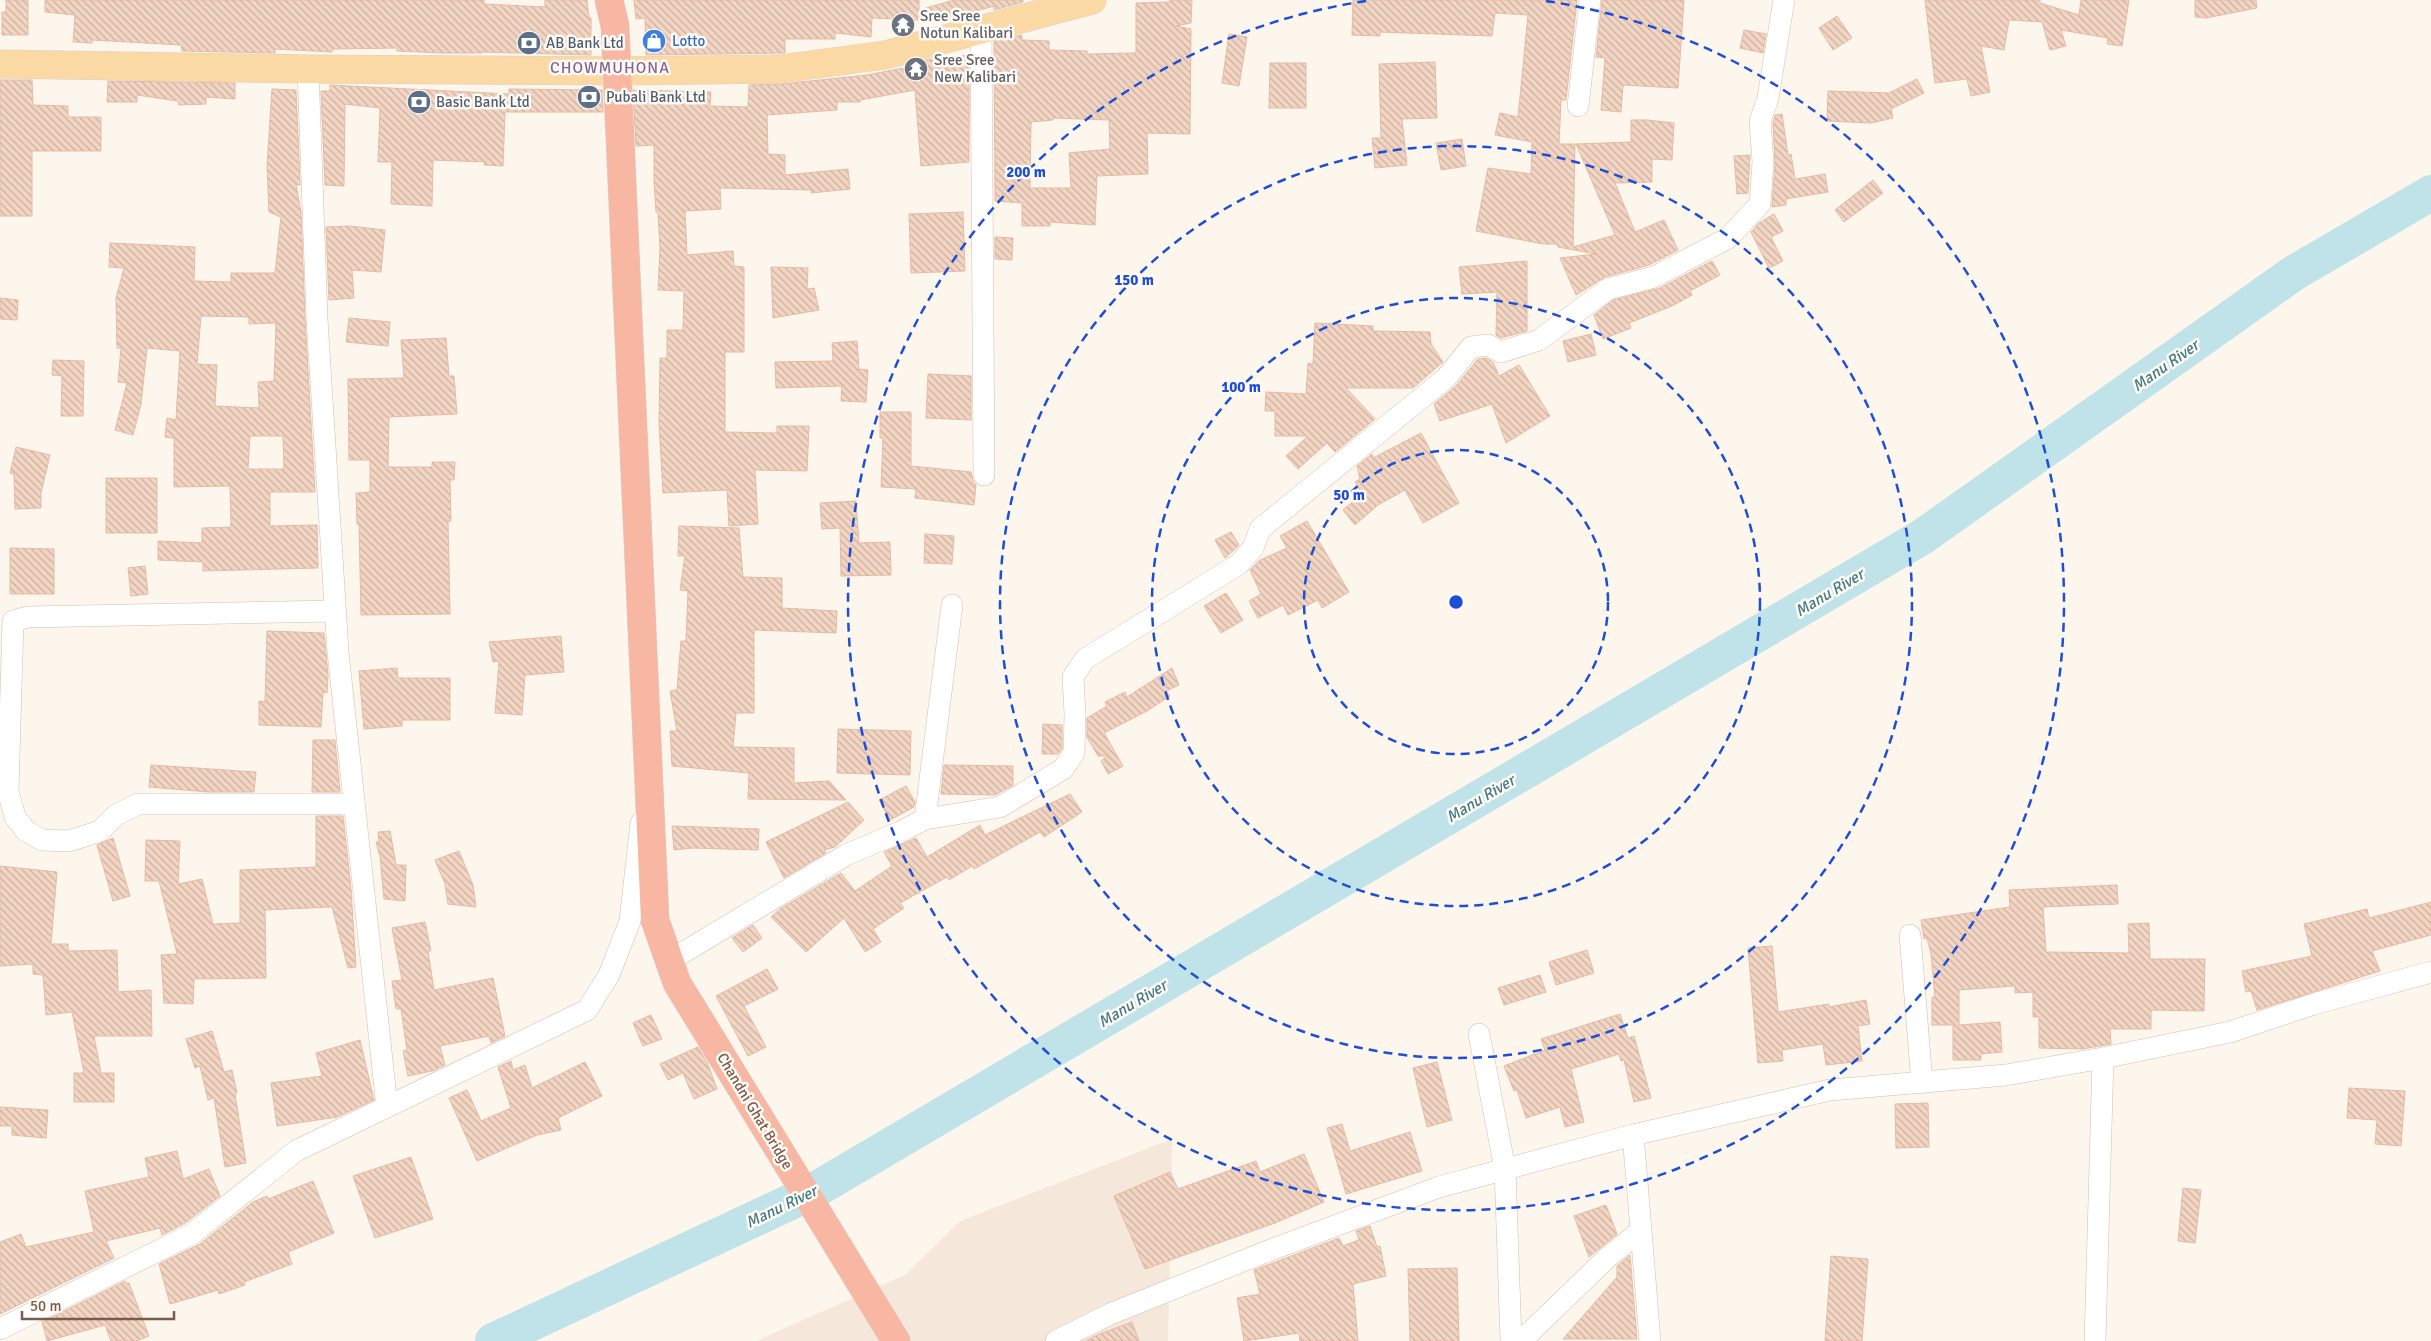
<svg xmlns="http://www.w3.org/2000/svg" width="2431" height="1341" viewBox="0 0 2431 1341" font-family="Signika,sans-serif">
  <defs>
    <pattern id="building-back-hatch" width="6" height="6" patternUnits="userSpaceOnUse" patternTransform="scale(1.25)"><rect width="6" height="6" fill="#f3d5c3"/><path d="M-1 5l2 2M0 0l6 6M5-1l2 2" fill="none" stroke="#cab0a1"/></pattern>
  </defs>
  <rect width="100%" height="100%" fill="#fdf6ec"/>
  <!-- residential -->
  <path fill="#f5e8da" d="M1172 1139 1168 1341H756L905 1275 960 1221Z"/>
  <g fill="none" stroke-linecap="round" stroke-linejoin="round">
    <!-- river -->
    <path stroke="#bfe3e8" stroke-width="36" d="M493 1341 810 1193 1922 537 2294 273 2431 193"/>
  </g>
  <!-- building -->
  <path fill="url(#building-back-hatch)" stroke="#e6bba3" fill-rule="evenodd" d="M6 0H28V35H2V12H6Z
    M45 0H484V4L545 7V0H587L589 18H591V55L482 52V53H444L397 51V48L333 49 332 52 275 49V53L182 51 181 45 92 40V43L73 42 75 15 45 12Z
    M634 0H919V10L954 0H1023V2L994 10V6L940 21 872 18 871 37 835 33V39H785V53L646 55 645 18 636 19Z
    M1170 0H1192L1191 23 1176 26 1191 29 1190 134 1147 133 1148 174 1097 176 1095 225 1050 222V226H1022V203L995 201 994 42 1022 35V40L1049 41V50L1087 51V54L1136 53V3L1170 2ZM1053 118 1109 120 1110 149 1069 153 1071 188H1030L1031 122 1053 120Z
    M1353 0H1577L1566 100H1561L1559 144H1575L1573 247 1615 235 1576 144 1631 142V120H1648L1674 123 1672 160 1652 159V182L1615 183 1635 232 1664 220 1678 250 1649 265 1605 277 1576 295 1560 258 1596 254 1558 247 1557 244H1543L1476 231 1488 168 1531 174 1532 142 1495 135 1500 113 1518 117 1528 15 1495 13 1492 36 1380 32V36L1352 35Z
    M1602 0H1684L1678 88 1623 85 1621 112 1601 110 1605 58 1596 57Z
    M1925 0H2040V3L2079 15 2081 0H2129L2122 46 2107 44 2108 38 2061 30 2066 46 2050 50 2042 22 2009 20 2004 50 1981 46 1990 92 1971 96 1967 79 1935 83Z
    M2195 0H2256L2257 8 2206 18 2195 17Z
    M1837 16 1852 38 1833 50 1819 28Z
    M1744 30 1766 34 1763 53 1740 48Z
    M1229 34 1247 37 1239 86 1222 83Z
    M969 55V162L921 166 915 90 860 100V102H837V110L767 115 768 154 785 155V175L848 169 850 189 811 193V190L720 188 721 209 685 211 687 255 733 251 734 266 744 267V352H725V432L777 433V426H809L807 471 755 470 758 524 729 526 727 490 663 493 659 423 660 358H667V330H683L684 291 658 290 660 248 658 212H656L654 181V145L636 146 633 90 711 92 710 106 748 107 749 85 782 84 867 75 919 65V62L932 59Z
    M1435 62 1437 118 1402 119 1407 165 1375 168 1372 138H1381L1379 64Z
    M1270 63H1306V108H1269Z
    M1917 79 1924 93 1891 109 1893 118 1871 123 1827 121 1828 91 1889 93Z
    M0 80H32L33 105 68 106V117H101V151H32V216H0Z
    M108 81 235 83V99L206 97V104L179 105 178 101 137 95V102H107Z
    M330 85 509 94V89L602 90 603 112H505L503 166 484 165 485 162 433 160 432 206 391 204 392 162H378L380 108 345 104 344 186 325 185 321 91H330Z
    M272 89 296 90 300 185H296L301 212 305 320 315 492H270V526L317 525 318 568 203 571V562L158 560V541L202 543V528L231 527 230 486 174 487V438L165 437 167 418 176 420 180 351 147 348 141 404 133 435 115 430 127 383 118 382 121 348H117L116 298 124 268 109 267 110 243 195 247 194 281 231 282V273H275L281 217 269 212 267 166ZM201 316 249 317V324L276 323 274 381 258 382 259 408 215 406 217 365 197 364ZM250 436H283L284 469H248Z
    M1782 114 1788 155 1791 154 1795 179 1825 174 1828 192 1786 199V205L1772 207 1775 163 1773 123 1775 115Z
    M1462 139 1466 166 1441 170 1436 143Z
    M1750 155 1748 193 1737 194 1734 156Z
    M1873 180 1883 193 1844 222 1835 210Z
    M963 212 965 271 911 273 909 214Z
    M1774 214 1783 231 1771 237 1783 261 1769 268 1751 232 1759 223Z
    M350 226 385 230 381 272 352 270 354 298 329 300 326 227Z
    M995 237 1013 238 1012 260 995 259Z
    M1527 261V331L1501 338 1496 335 1497 292 1462 294 1459 267Z
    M1712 261 1720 275 1690 291 1692 295 1672 306 1629 323 1631 328 1603 339 1594 315 1613 300 1660 288Z
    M771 267 808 268 807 289 814 288 819 310 773 318Z
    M0 298 18 300 17 320 0 319Z
    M349 318 390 322 388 346 346 342Z
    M1315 323 1373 326V331L1430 332 1431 344 1443 362 1413 388H1346L1375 419 1335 452 1327 443 1298 469 1286 456 1308 436H1275V411H1265L1266 392 1306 394 1308 363 1313 364Z
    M1591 334 1596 355 1568 362 1563 341Z
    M446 338 449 376H454L457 414 389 417 388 467H432V462H455L454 480H450L451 521H448L450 614 361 615 359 524H357L356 493 370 492V460H349L348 379 404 378 401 340Z
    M857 341 859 369 868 370 866 402 841 401 842 386 776 388 775 362 833 361 832 343Z
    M1486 358 1493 362 1499 376 1519 365 1550 416 1506 443 1492 404 1440 421 1434 404 1456 386 1478 359Z
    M53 360 84 361 83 416H61L62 376 52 375Z
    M928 374 971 376V420L926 418Z
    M880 412H911V466L971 472 973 481 976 485 974 505 915 498 916 489 881 487 883 438H880Z
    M1421 433 1459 503 1423 523 1405 490 1378 505 1355 525 1343 510 1362 494 1355 482 1360 479 1357 466 1372 454 1373 458Z
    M16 447 50 455 41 493V508L15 509 14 474 10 473Z
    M106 478H157V533H106Z
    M856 501 859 543 890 542 891 575 841 576 840 528 822 529 820 503Z
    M1307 521 1349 592 1322 608 1318 600 1288 615 1283 605 1258 618 1249 601 1261 594 1250 570 1260 560 1287 548 1280 536Z
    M679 526 739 528 743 577 782 578V608L837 611 836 633 754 630V713H736L733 747 794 748V783L829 781 846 800 748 799 749 773 672 766 670 731H677L670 691 677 690 681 641H686L688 591 680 590 685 556H678Z
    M1231 532 1239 545 1225 558 1215 540Z
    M925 534 954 536 952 564 924 563Z
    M10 548 54 549V594H10Z
    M145 566 148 594 131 596 128 568Z
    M1226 593 1243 620 1221 633 1204 606Z
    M267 631 324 633 328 675 327 693 323 692 321 727 259 725V701L265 702Z
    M561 636 564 672 525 675 522 715 495 713 499 661 493 662 489 642Z
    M397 668 398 678H450V720H402V726L364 729 359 671Z
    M1172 668 1179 685 1166 691 1170 696 1147 711 1104 733 1123 766 1108 774 1101 761 1107 756H1098L1087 737V718L1107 706 1105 702 1125 692 1127 697Z
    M1043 724 1062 725V749L1058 754H1042Z
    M838 729 911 731 910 775 837 773Z
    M313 740H335L340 792H312Z
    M151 765 256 772 254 792H209L149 787Z
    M944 765 1013 766V785L995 795 941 794Z
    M906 786 915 802 914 807 890 820 879 800Z
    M1070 794 1082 812 1044 837 1040 832 974 869 972 866 949 880 947 877 900 903 904 908 873 929 881 942 865 952 844 918 806 952 771 917 780 909 841 873 855 891 892 866 884 852 916 838 927 857 980 825 985 835Z
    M848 802 864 820 835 847 824 850 826 853 784 878 766 842Z
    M316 816H343L351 890 356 967 348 968 332 907 265 910 266 978 194 979 193 1004 164 1003 161 955 177 954 159 881H145L146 840 180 841 178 884 202 879 213 924 240 923V870L316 867Z
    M672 826 759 829 758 850 693 848 674 850Z
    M390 831 396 865H406L405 901 384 899 380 857 376 842H379L378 832Z
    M113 838 130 896 113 901 97 845Z
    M459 851 473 885 476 907 448 904 445 884 435 860Z
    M0 866 57 872 51 944H68V951L117 950 118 992 151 990 152 1036H94L101 1073H114V1102H74V1073H84L72 1012 46 1015 43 975 33 974V964L0 966Z
    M2117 885 2118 904 2043 907 2046 952 2129 953 2128 924 2149 923 2150 959H2205L2204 1011 2151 1010V1029H2110L2111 1044 2082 1049 2039 1048V1017H2033V992L2015 993V986L1959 990V1025L2000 1022 2002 1052 1981 1054V1060H1953V1025H1956H1932V997H1935L1931 954 1927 938 1924 939 1921 920 2010 907 2009 890Z
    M2431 902V935L2372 951 2380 971 2257 1010 2251 991 2246 992 2242 971 2312 956 2304 924 2367 909 2369 918Z
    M425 922 431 951H428L434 990 493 978 505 1036 491 1043 489 1036 440 1046 445 1065 432 1071 408 1076 403 1051 407 1050 401 1009H396L392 981 402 980 392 928Z
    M753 925 762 938 743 952 732 938Z
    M1772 946 1778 1012 1829 1004V1007L1866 1000 1870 1024 1858 1026 1862 1061 1826 1065 1823 1044 1782 1050 1783 1061 1758 1063 1748 948Z
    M1587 950 1594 973 1556 985 1549 962Z
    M767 969 778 989 744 1006 766 1047 748 1056 716 996Z
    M1540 975 1546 992 1504 1005 1498 988Z
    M1620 1014 1628 1038 1634 1036 1651 1098 1634 1102 1624 1060 1621 1061 1619 1054 1571 1069 1584 1122 1565 1127 1560 1107 1526 1118 1517 1090 1514 1091 1504 1066 1545 1050 1541 1039Z
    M651 1015 662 1039 643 1046 633 1023Z
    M212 1031 224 1072 232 1070 237 1093 235 1094 246 1163 225 1167 214 1098 208 1100 200 1066 195 1068 186 1039Z
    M360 1040 374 1100 337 1117 277 1126 271 1083 322 1076 316 1053Z
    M698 1047 707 1062 717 1089 694 1099 683 1073 668 1080 660 1064Z
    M511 1061 513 1070 525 1065 532 1088 585 1062 602 1096 558 1118 561 1130 537 1135 477 1161 449 1098 467 1090 481 1121 511 1108 498 1067Z
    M1437 1062 1452 1120 1427 1127 1413 1068Z
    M2349 1088 2405 1091 2401 1146 2375 1144 2377 1120 2347 1118Z
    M1928 1103 1929 1147 1896 1148 1895 1104Z
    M0 1107 48 1110 46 1138 12 1135V1126H0Z
    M1342 1124 1350 1151 1410 1132 1422 1171 1346 1194 1327 1128Z
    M177 1151 183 1179 209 1169 220 1196 185 1223 162 1235 160 1228 106 1241 114 1258 0 1314V1242L21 1234 26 1247 94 1232 85 1191 149 1177 145 1158Z
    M1304 1154 1324 1202 1275 1223 1145 1269 1114 1196 1170 1172 1178 1189 1256 1161 1260 1172Z
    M411 1157 433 1219 375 1238 353 1176Z
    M313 1181 334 1233 288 1252 292 1264 244 1282 245 1285 219 1294 218 1290 170 1304 159 1264 200 1244 253 1202 267 1196 268 1199Z
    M2183 1188 2201 1190 2195 1243 2178 1241Z
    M1606 1205 1617 1234 1589 1257 1574 1216Z
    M1370 1226 1377 1247 1380 1246 1386 1276 1353 1284 1358 1341H1300L1299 1333 1244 1341 1237 1298 1260 1294 1254 1270 1339 1238 1343 1246 1359 1240 1356 1231Z
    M1630 1255 1637 1339H1563L1617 1277V1266Z
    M1831 1256 1868 1259 1862 1341H1825Z
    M1457 1268 1459 1341H1410L1408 1269Z
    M125 1281 127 1284 129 1283 149 1336 137 1341H111L105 1325 47 1341 42 1322Z
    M1132 1322 1139 1341H1086L1097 1335Z"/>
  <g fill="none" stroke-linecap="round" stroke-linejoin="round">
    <!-- minor casing -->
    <g stroke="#d1beb0" stroke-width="22">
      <path id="minor" d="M981 30 984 475
        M308 69 317 319 338 652 387 1107
        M1578 106 1590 0
        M335 611 28 617 13 621 8 791 15 817 26 831 42 840 69 841 100 831 116 815 138 804H354
        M925 819 952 605
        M1910 935 1922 1083
        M669 961 846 855 900 832 925 819 1000 807 1063 769 1074 753 1075 714 1073 677 1085 659 1239 564 1253 548 1260 529 1446 378 1471 347 1488 345 1501 352 1539 340 1608 289 1654 277 1728 238 1760 204 1763 162 1760 121 1768 98 1784 0
        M1479 1034 1505 1169 1511 1341
        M1641 1230 1650 1341
        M0 1329 192 1234 296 1151 587 1010 609 975 630 921 641 823
        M1056 1341 1110 1314 1273 1249 1439 1187 1633 1135 1830 1090 2006 1075 2103 1058 2230 1032 2314 1004 2431 972
        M1521 1341 1607 1258 1641 1230 1633 1135
        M2095 1341 2103 1058"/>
    </g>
    <!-- major casing -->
    <g stroke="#dad1cd" stroke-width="29">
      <path id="major" d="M0 64 308 69 616 71 780 69 885 55 1092 0"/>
    </g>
    <!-- highway casing -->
    <g stroke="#dad1cd" stroke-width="29">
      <path id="highway" d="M609 0 615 26 655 920 677 983 896 1341"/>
    </g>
    <!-- minor -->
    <use href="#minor" stroke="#fff" stroke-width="21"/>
    <!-- major -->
    <use href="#major" stroke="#fbd9a5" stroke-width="28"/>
    <!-- highway -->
    <use href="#highway" stroke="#f7b7a3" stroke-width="28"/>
  </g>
  <!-- distance rings -->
  <g fill="none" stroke="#1d4ed8" stroke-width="2.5" stroke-dasharray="9 6">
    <circle cx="1456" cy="602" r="152"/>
    <circle cx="1456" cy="602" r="304"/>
    <circle cx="1456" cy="602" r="456"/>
    <path d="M1546 1A608 608 0 1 1 1366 1"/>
  </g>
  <!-- icons -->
  <defs>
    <g id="temple-disc" transform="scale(1.25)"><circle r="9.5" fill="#6b7280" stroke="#fffaf3"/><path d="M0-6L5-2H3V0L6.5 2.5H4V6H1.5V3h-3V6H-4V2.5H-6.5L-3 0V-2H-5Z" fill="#fff"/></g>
    <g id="shop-disc" transform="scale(1.25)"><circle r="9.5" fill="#3f7fe0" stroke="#fffaf3"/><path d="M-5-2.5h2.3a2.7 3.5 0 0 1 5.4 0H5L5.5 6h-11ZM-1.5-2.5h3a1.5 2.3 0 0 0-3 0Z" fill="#fff"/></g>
    <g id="bank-disc" transform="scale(1.25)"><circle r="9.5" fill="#5c6f8a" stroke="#fffaf3"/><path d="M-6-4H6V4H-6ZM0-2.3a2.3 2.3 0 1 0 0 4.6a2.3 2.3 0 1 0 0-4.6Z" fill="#fff"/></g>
  </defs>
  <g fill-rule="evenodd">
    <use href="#temple-disc" x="903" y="25"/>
    <use href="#shop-disc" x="654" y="41"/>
    <use href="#bank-disc" x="529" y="43"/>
    <use href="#temple-disc" x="916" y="69"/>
    <use href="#bank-disc" x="589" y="97"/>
    <use href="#bank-disc" x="419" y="102"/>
  </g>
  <g text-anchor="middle" stroke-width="5" stroke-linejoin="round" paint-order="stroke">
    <!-- worship labels -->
    <g font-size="15" fill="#5b616d" stroke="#fffaf3" text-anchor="start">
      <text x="920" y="21">Sree Sree<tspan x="920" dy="17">Notun Kalibari</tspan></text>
      <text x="934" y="65">Sree Sree<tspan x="934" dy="17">New Kalibari</tspan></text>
    </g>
    <!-- shop labels -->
    <g font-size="15" fill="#366cbe" stroke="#fffaf3" text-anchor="start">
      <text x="672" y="46">Lotto</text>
    </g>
    <!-- service labels -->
    <g font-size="15" fill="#4e5e75" stroke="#fffaf3" text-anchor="start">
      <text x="546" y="48">AB Bank Ltd</text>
      <text x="606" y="102">Pubali Bank Ltd</text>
      <text x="436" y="107">Basic Bank Ltd</text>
    </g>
    <!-- street labels -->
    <g font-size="15" fill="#7a5c4d" stroke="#fffaf3">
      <text transform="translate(755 1111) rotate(59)" y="5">Chandni Ghat Bridge</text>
    </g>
    <!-- neighbourhood labels -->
    <g font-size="16" letter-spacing="1" fill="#846695" stroke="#fffaf3">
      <text x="610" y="73">CHOWMUHONA</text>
    </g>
    <!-- water labels -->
    <g font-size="16" font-style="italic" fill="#437c86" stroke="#fffaf3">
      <text transform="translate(2165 365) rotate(-35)" y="6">Manu River</text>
      <text transform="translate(1829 592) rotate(-31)" y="6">Manu River</text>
      <text transform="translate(1480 798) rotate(-31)" y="6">Manu River</text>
      <text transform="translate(1132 1003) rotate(-31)" y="6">Manu River</text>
      <text transform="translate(781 1206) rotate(-26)" y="6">Manu River</text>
    </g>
  </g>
  <circle cx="1456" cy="602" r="8" fill="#1d4ed8" stroke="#fffaf3" stroke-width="2.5"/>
  <g font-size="15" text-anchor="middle" font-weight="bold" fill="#1d4ed8" stroke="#fffaf3" stroke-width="5" stroke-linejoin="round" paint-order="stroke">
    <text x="1026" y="177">200 m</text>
    <text x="1134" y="285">150 m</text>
    <text x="1241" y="392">100 m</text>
    <text x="1349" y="500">50 m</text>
  </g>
  <!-- scale -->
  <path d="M22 1311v8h152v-8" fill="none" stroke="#7a5c4d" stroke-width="2.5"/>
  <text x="30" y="1311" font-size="15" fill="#7a5c4d" stroke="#fffaf3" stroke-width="4" paint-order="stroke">50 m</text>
</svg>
